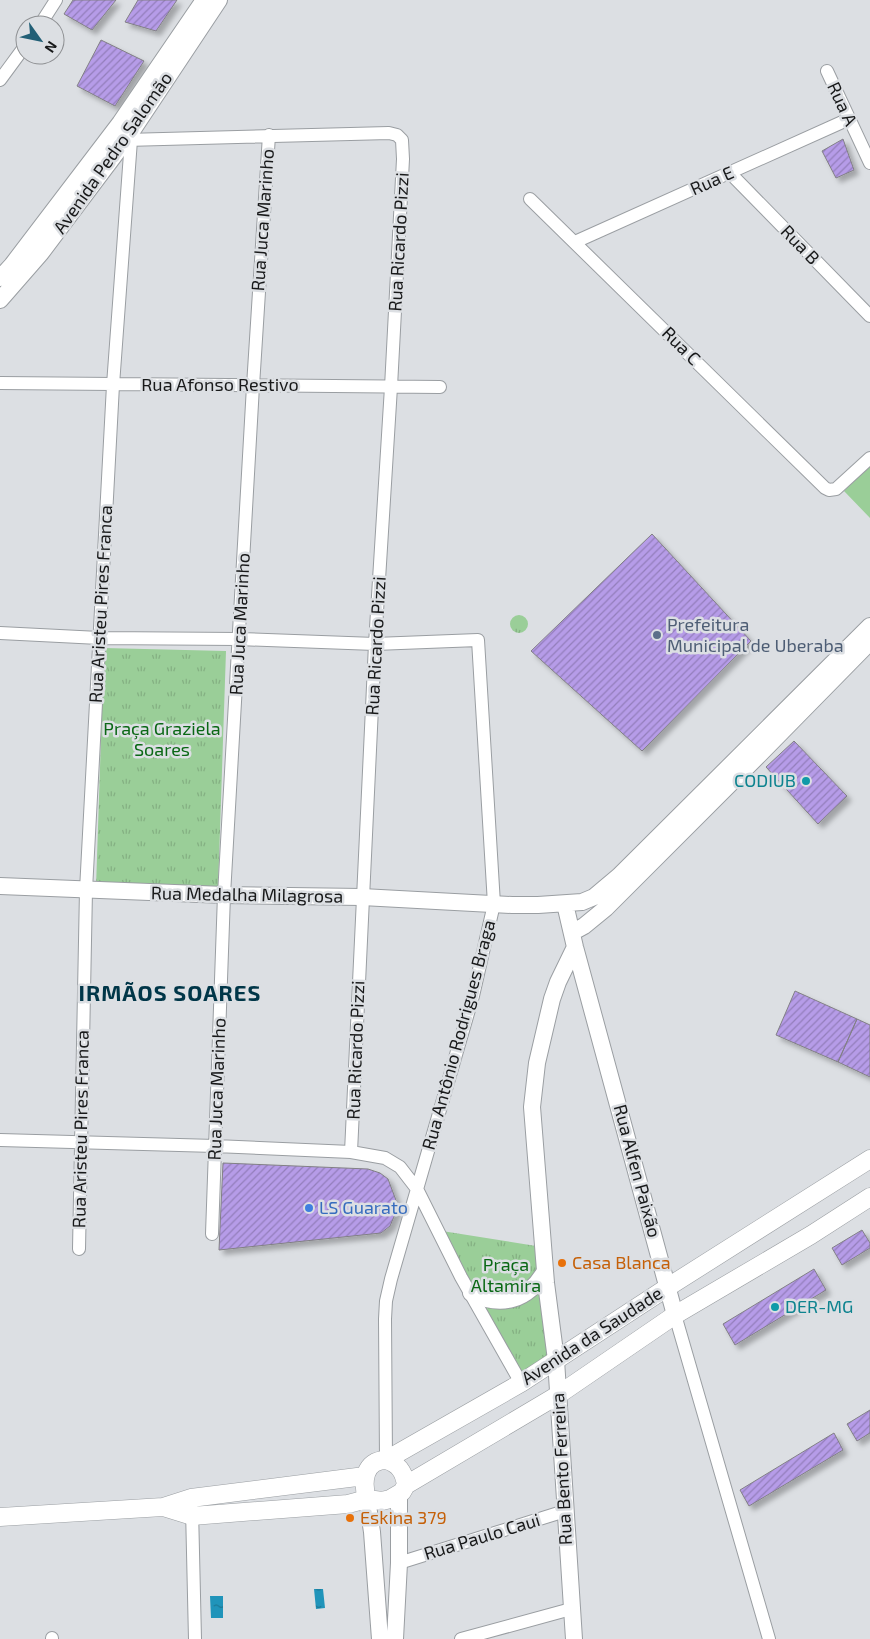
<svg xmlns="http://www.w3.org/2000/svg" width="870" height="1639" viewBox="0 0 870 1639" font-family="'Exo 2',sans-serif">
  <defs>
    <pattern id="grass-tufts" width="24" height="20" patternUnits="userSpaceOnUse" patternTransform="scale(1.25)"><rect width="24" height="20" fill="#9ace98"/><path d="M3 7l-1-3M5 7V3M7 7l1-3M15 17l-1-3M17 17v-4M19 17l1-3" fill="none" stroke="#84b082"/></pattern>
    <pattern id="water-ripples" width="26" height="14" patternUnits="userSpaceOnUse" patternTransform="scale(1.25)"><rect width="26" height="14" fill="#2094ba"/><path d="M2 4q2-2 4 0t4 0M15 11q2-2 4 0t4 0" fill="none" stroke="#1b7896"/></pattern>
    <pattern id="building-hatch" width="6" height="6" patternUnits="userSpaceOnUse" patternTransform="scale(1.25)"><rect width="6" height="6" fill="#b69ce8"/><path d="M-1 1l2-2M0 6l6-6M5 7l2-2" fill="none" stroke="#937ebb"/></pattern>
    <filter id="shadow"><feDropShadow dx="4.5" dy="4.5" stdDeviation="2.5" flood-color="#0004"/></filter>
  </defs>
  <rect width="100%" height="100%" fill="#dcdfe3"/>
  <!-- grass -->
  <path fill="url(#grass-tufts)" d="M870 466V518L844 491Z
    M510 624a9 9 0 1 1 18 0a9 9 0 1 1-18 0Z
    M104 648 226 651 218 890 96 887Z
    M442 1231 536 1246 548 1358 521 1376Z"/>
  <!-- pitch -->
  <path fill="#9ace98" d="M870 470V512L849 491Z"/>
  <!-- water -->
  <path fill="url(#water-ripples)" d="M314 1589H323L325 1608 316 1609Z
    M210 1596H223V1618H211Z"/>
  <!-- building -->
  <path fill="url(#building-hatch)" stroke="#828085" filter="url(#shadow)" d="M73 0H116L92 30 64 14Z
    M138 0H177L156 31 125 22Z
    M101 40 144 61 115 106 77 86Z
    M843 139 854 170 836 178 822 151Z
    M652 534 751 641 642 751 531 651Z
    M794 741 847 796 818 824 766 767Z
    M795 991 857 1019 838 1062 776 1035Z
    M857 1019 870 1025V1077L838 1062Z
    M223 1163 368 1169 380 1173 388 1179 397 1203 396 1212 390 1226 381 1233 219 1250Z
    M862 1230 870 1243V1248L842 1265 832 1248Z
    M814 1269 826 1290 735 1345 723 1324Z
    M870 1410V1433L857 1441 847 1424Z
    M834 1433 843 1450 749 1506 740 1490Z"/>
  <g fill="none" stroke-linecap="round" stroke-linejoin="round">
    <!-- minor casing -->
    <g stroke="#9a9ea2" stroke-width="14">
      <path id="minor" d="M40 25 56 0
        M827 71 870 163
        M0 80 25 46
        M126 140 389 133 397 135 402 140 403 159 391 387 375 644 351 1152
        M730 173 870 316
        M530 199 825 488 829 490 836 489 870 458
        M575 242 849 119
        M0 383 440 387
        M0 633 99 638 239 639 375 644 478 640 494 904 473 996 391 1279 386 1301 385 1319 386 1460
        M0 1140 215 1146 351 1152 385 1158 400 1167 417 1189 461 1277 521 1383
        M212 1234 224 895 253 386 269 135
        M79 1249 86 890 113 385 131 140
        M675 1315 769 1639
        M192 1509 195 1639
        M399 1563 565 1511
        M52 1638V1639
        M461 1639 571 1609"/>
    </g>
    <!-- tertiary casing -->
    <g stroke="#9a9ea2" stroke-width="18">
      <path id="tertiary" d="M0 278 12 265 120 123 204 0
        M0 300 41 253 126 140 219 0
        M0 886 224 895 362 897 512 905H538L582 902 594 897 619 876 870 626
        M565 904 575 947 675 1315
        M573 932 584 926 606 908 759 755 870 642
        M471 1293C501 1308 528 1301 545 1271
        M367 1499 372 1532 380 1639
        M395 1639 399 1563V1494
        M574 1639 556 1360 546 1283 532 1107 537 1063 552 999 558 982 575 947"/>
    </g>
    <!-- secondary casing -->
    <g stroke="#9a9ea2" stroke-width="19">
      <path id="secondary" d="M386 1460C399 1464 404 1472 406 1485
        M367 1499C362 1482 364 1460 386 1460L521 1383 668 1287 870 1159
        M163 1507 192 1516 348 1504 367 1499 382 1501 390 1499 402 1492 406 1485 558 1395 675 1315 811 1235 870 1197
        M0 1517 163 1507 191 1498 365 1476"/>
    </g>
    <!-- minor -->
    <use href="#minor" stroke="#fff" stroke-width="12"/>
    <!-- tertiary -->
    <use href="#tertiary" stroke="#fff" stroke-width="16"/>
    <!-- secondary -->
    <use href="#secondary" stroke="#fff" stroke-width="18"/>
  </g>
  <!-- markers -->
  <circle fill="#5c6f8a" stroke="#dcdfe3" stroke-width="2" cx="657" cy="635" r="5"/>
  <g fill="#0f9aa8" stroke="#dcdfe3" stroke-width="2">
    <circle cx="806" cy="781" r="5"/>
    <circle cx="775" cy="1307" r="5"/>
  </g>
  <circle fill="#3f7fe0" stroke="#dcdfe3" stroke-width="2" cx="309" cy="1208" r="5"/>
  <g fill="#e8710a" stroke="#dcdfe3" stroke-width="2">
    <circle cx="562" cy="1263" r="5"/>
    <circle cx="350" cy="1518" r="5"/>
  </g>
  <g text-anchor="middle" stroke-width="5" stroke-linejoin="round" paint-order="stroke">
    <!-- street labels -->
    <g font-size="18" fill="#18191a" stroke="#dcdfe3">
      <text transform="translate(842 104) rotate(65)" y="6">Rua A</text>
      <text transform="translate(113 153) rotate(-55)" y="6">Avenida Pedro Salomão</text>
      <text transform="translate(712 181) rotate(-24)" y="6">Rua E</text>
      <text transform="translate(263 220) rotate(-86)" y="6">Rua Juca Marinho</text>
      <text transform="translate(399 242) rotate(-87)" y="6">Rua Ricardo Pizzi</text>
      <text transform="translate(800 245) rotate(46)" y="6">Rua B</text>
      <text transform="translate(681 346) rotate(45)" y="6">Rua C</text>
      <text x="220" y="391">Rua Afonso Restivo</text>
      <text transform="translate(101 604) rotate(-87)" y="6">Rua Aristeu Pires Franca</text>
      <text transform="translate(240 624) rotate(-87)" y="6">Rua Juca Marinho</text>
      <text transform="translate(376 646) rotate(-87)" y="6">Rua Ricardo Pizzi</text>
      <text transform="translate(247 895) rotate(1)" y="6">Rua Medalha Milagrosa</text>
      <text transform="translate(459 1035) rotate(-75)" y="6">Rua Antônio Rodrigues Braga</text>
      <text transform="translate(356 1050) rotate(-88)" y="6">Rua Ricardo Pizzi</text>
      <text transform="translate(217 1089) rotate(-88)" y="6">Rua Juca Marinho</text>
      <text transform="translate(81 1129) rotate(-89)" y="6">Rua Aristeu Pires Franca</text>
      <text transform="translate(637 1171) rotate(75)" y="6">Rua Alfen Paixão</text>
      <text transform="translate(592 1336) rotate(-33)" y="6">Avenida da Saudade</text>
      <text transform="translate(562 1469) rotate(-93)" y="6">Rua Bento Ferreira</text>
      <text transform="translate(482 1537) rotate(-17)" y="6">Rua Paulo Caui</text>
    </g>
    <!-- service labels -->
    <g font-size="18" fill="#4e5e75" stroke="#dcdfe3" text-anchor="start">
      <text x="667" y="631">Prefeitura<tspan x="667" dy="21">Municipal de Uberaba</tspan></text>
    </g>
    <!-- park labels -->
    <g font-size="18" fill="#0a6815" stroke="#dcdfe3">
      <text x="162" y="735">Praça Graziela<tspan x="162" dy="21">Soares</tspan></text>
      <text x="506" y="1271">Praça<tspan x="506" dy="21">Altamira</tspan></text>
    </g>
    <!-- culture labels -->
    <g font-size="18" fill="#0d838f" stroke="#dcdfe3" text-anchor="end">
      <text x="796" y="787">CODIUB</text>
      <text x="785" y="1313" text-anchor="start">DER-MG</text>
    </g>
    <!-- shop labels -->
    <g font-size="18" fill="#366cbe" stroke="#dcdfe3" text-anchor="start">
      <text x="319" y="1214">LS Guarato</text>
    </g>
    <!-- food labels -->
    <g font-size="18" fill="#c56008" stroke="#dcdfe3" text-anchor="start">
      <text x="572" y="1269">Casa Blanca</text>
      <text x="360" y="1524">Eskina 379</text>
    </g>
    <!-- district labels -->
    <g font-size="22" font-weight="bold" letter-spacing="1" fill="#003648" stroke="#dcdfe3">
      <text x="170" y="1001">IRMÃOS SOARES</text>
    </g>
  </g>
  <!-- north arrow -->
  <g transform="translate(40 40) rotate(123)"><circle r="24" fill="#dcdfe3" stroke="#8e9093"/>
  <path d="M0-4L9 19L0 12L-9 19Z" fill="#225f76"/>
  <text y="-8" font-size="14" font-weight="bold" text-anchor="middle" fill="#18191a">N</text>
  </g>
</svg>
